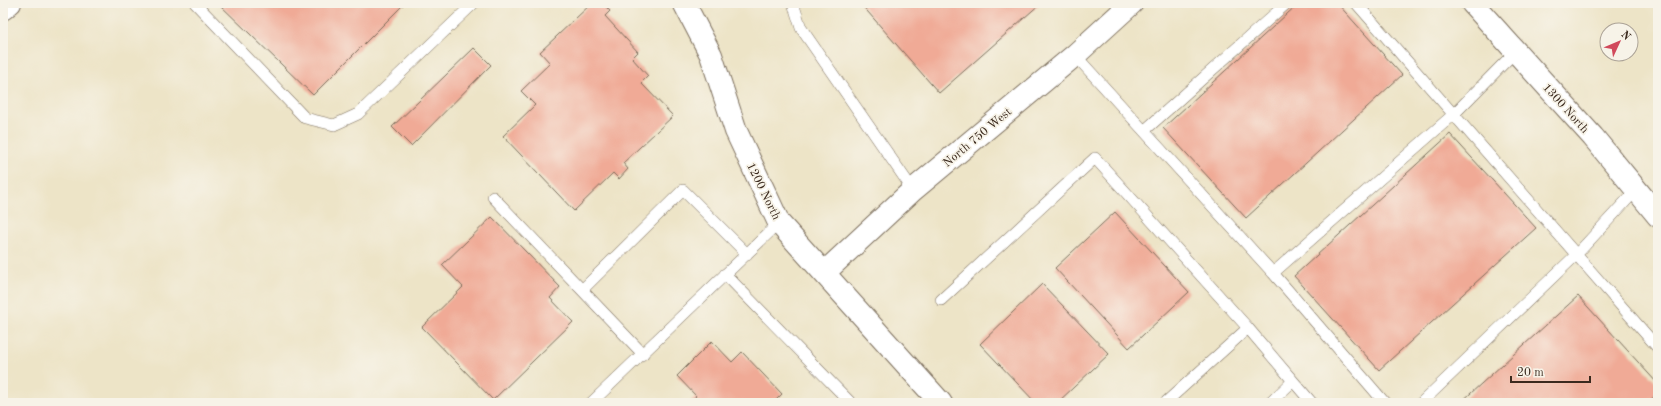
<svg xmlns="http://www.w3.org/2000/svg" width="1661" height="406" viewBox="0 0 1661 406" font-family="'Old Standard TT',serif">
  <rect width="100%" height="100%" fill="#f7f3e8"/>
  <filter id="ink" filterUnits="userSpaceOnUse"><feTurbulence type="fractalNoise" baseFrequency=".025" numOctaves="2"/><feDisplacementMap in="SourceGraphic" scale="8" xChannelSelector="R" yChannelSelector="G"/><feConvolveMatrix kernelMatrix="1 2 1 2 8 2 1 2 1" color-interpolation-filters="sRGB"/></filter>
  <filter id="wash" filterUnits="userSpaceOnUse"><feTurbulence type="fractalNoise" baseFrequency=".012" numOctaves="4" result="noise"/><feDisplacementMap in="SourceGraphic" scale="16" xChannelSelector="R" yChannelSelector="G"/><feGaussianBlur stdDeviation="0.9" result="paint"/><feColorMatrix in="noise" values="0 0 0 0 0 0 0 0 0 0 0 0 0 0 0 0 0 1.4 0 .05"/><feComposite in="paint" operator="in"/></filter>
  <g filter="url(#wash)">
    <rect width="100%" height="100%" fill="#ede4c7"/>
    <g id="blocks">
      <!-- building -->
      <path fill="#f0aa96" d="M218 3H405L313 95Z
        M592 3H602L610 11 605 16 638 52 632 58 648 76 641 83 673 116 623 163 628 169 619 179 613 173 574 211 503 136 535 105 521 91 550 63 540 52Z
        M860 3H1041L939 93Z
        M1299 3H1337L1402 75 1246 218 1163 128Z
        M474 48 491 65 411 146 392 127Z
        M1450 134 1536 228 1379 370 1294 276Z
        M1115 212 1189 292 1129 348 1055 268Z
        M492 217 560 287 550 298 573 322 493 400 422 327 463 287 442 265Z
        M1042 284 1109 354 1057 403H1036L980 344Z
        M1578 296 1658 384V393L1647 403H1460Z
        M712 341 732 362 742 352 782 394 773 403H689L696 396 677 376Z"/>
    </g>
  </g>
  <g filter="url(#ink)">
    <use href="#blocks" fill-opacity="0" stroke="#796b59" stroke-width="1"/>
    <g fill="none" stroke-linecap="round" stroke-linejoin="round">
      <!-- service casing -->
      <g stroke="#796b59" stroke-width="12">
        <path id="service" d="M195 3 305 118 334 125 358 114 474 3
          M793 3 801 28 913 190
          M1356 3 1658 348
          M1075 55 1273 273 1385 403
          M1144 131 1287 3
          M493 197 582 290
          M1273 273 1454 114 1515 52
          M725 274 851 403
          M941 300 1095 158 1248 328 1165 403
          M1248 328 1293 381 1270 403
          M643 354 582 290 683 190 747 254
          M1293 381 1312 403
          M591 403 779 223
          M1421 403 1576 255 1637 189"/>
      </g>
      <!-- minor casing -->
      <g stroke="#796b59" stroke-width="24">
        <path id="minor" d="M684 3 711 55 736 131 779 223 941 403
          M1472 3 1593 137 1658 216
          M825 272 913 190 1075 55 1132 3"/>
      </g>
      <!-- tertiary casing -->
      <g stroke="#796b59" stroke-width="24">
        <path id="tertiary" d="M3 9 10 3"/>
      </g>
      <!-- service -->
      <use href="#service" stroke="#fff" stroke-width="11"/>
      <!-- minor -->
      <use href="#minor" stroke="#fff" stroke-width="22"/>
      <!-- tertiary -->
      <use href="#tertiary" stroke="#fff" stroke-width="22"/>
    </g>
  </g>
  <g text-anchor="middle" stroke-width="3.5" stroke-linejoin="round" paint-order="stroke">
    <!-- street labels -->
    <g font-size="12" fill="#3b2a1e" stroke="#f7f3e8">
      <text transform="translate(1566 108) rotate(48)" y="4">1300 North</text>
      <text transform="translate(977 137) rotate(-40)" y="4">North 750 West</text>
      <text transform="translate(764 191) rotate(64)" y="4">1200 North</text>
    </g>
  </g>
  <!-- margin -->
  <rect width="1661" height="406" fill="none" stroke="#f7f3e8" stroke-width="16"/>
  <!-- north arrow -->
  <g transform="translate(1619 42) rotate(46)"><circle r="19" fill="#f7f3e8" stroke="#aca397"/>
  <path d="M0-3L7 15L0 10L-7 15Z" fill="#d1495b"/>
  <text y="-6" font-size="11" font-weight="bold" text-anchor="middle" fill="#3b2a1e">N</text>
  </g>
  <!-- scale -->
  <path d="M1511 376v6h79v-6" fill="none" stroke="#3b2a1e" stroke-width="2"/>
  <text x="1517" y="376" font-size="12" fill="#3b2a1e" stroke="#f7f3e8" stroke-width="3" paint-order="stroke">20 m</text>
</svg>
